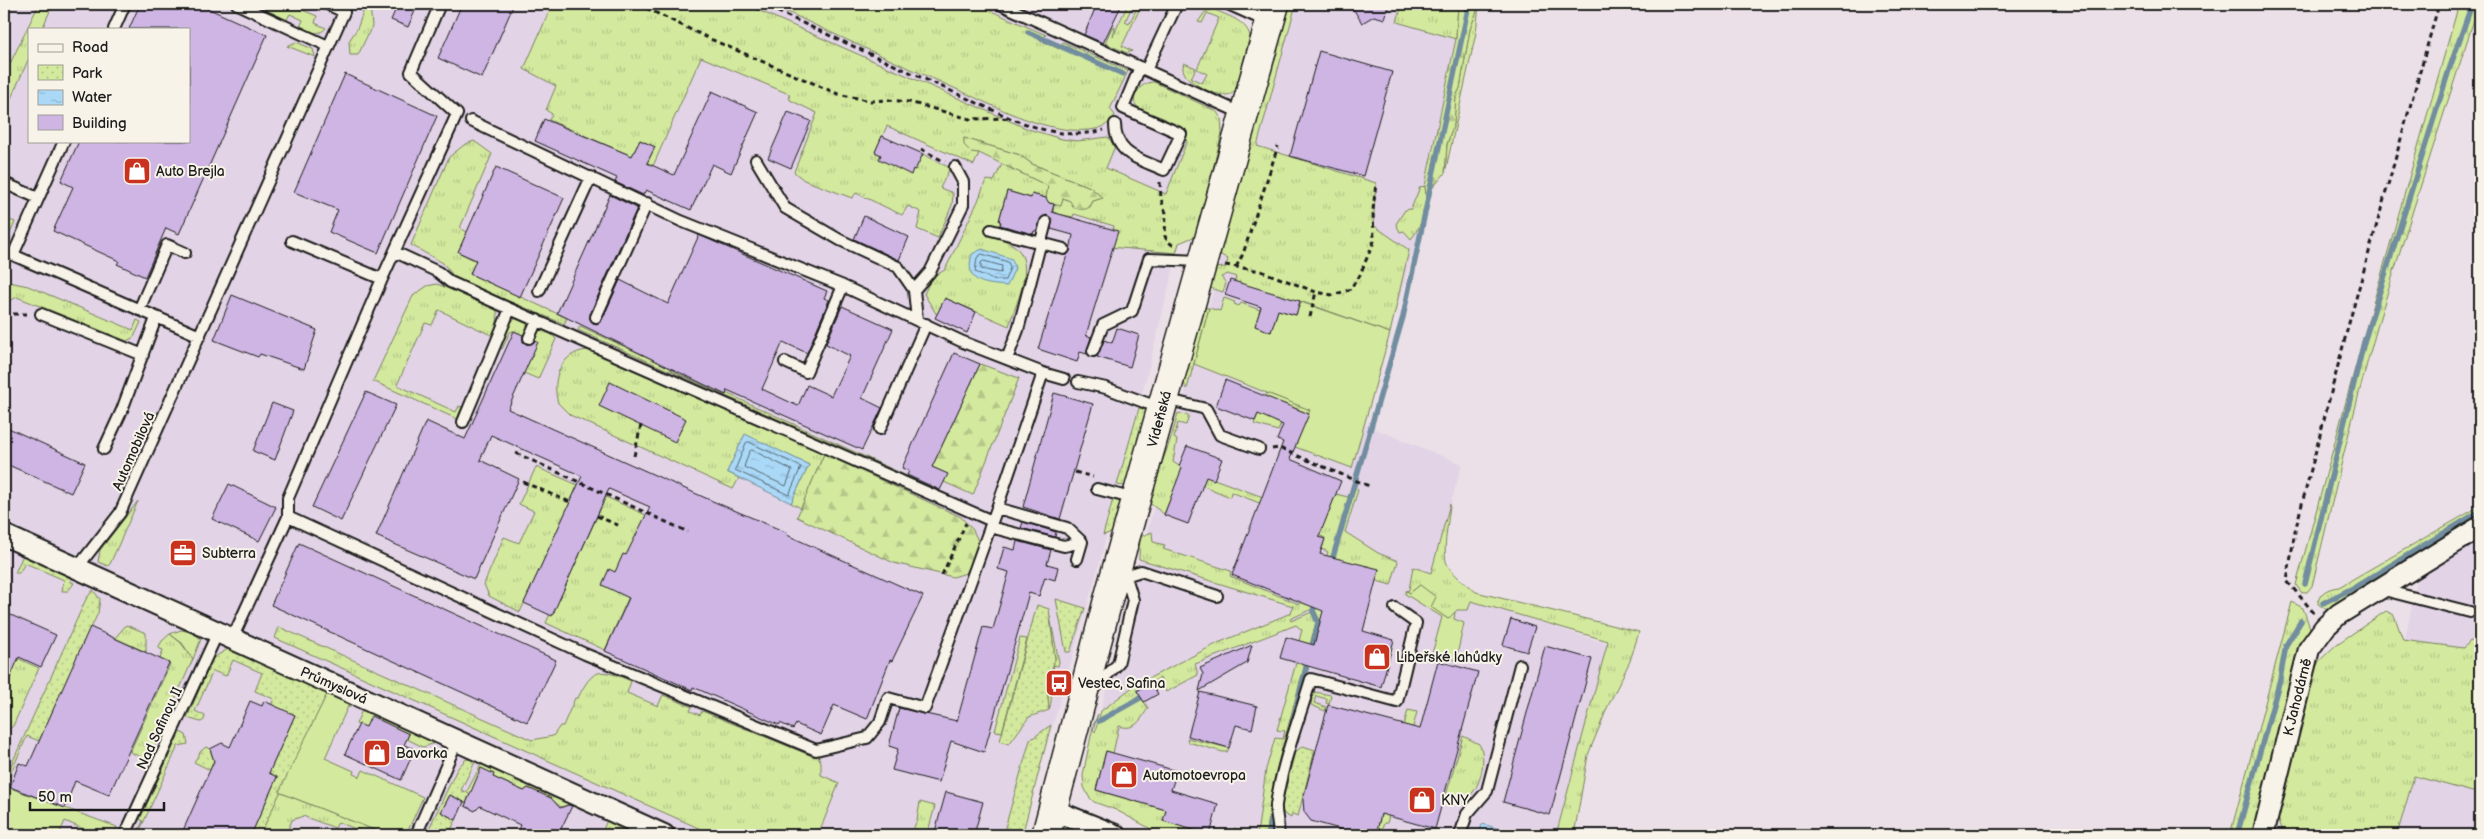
<svg xmlns="http://www.w3.org/2000/svg" width="2484" height="839" viewBox="0 0 2484 839" font-family="'Balsamiq Sans',sans-serif">
  <defs>
    <pattern id="grass-tufts" width="24" height="20" patternUnits="userSpaceOnUse" patternTransform="scale(1.25)"><rect width="24" height="20" fill="#d3e99e"/><path d="M3 7l-1-3M5 7V3M7 7l1-3M15 17l-1-3M17 17v-4M19 17l1-3" fill="none" stroke="#b5c788"/></pattern>
    <pattern id="forest-firs" width="22" height="20" patternUnits="userSpaceOnUse" patternTransform="scale(1.25)"><rect width="22" height="20" fill="#d3e99e"/><path d="M5 1l3.5 6h-7zM16 11l3.5 6h-7z" fill="#b5c788"/></pattern>
    <pattern id="park-dots" width="8" height="8" patternUnits="userSpaceOnUse" patternTransform="scale(1.25)"><rect width="8" height="8" fill="#d3e99e"/><path d="M2 2h.1M6 6h.1" fill="none" stroke="#b5c788" stroke-width="1.8" stroke-linecap="round"/></pattern>
    <pattern id="water-ripples" width="26" height="14" patternUnits="userSpaceOnUse" patternTransform="scale(1.25)"><rect width="26" height="14" fill="#aad8f7"/><path d="M2 4q2-2 4 0t4 0M15 11q2-2 4 0t4 0" fill="none" stroke="#92b9d3"/></pattern>
  </defs>
  <rect width="100%" height="100%" fill="#ebe0e7"/>
  <filter id="ink" filterUnits="userSpaceOnUse"><feTurbulence type="fractalNoise" baseFrequency=".02" numOctaves="2"/><feDisplacementMap in="SourceGraphic" scale="10" xChannelSelector="R" yChannelSelector="G"/><feConvolveMatrix kernelMatrix="1 2 1 2 8 2 1 2 1" color-interpolation-filters="sRGB"/></filter>
  <g filter="url(#ink)">
    <!-- built -->
    <path fill="#e2d3e6" fill-rule="evenodd" d="M4 4H1240L1099 565 1021 835H4ZM29 29H189V141H29Z
      M1292 4H1469L1462 75 1365 425 1462 464 1431 574 1471 600 1608 644 1556 835H1203L1100 804 1084 776 1145 539Z
      M2480 535V835H2364L2419 572Z"/>
    <!-- grass -->
    <path fill="url(#grass-tufts)" stroke="#78825d" d="M39 4H53L42 29H29V58L4 114V76Z
      M247 4H288L317 16 315 23 326 28C318 37 309 31 300 27L303 20 290 14 286 21Z
      M370 4 372 26 358 55H350L349 41 357 29 365 7Z
      M549 4H744L1028 129 1062 139 1077 141 1108 137 1115 146 1106 168 1166 194 1187 141C1181 133 1173 124 1165 119 1151 112 1122 110 1140 88 1144 84 1148 82 1154 82L1216 111 1221 118 1222 133 1196 236 1179 243 1176 253 1109 247 1114 226 1074 214 1073 217 1053 213 1054 204 1061 205 1063 198 1090 207 1093 201 1102 198 1090 187 1032 164 1020 155 964 138C964 148 970 152 979 153L974 165 887 126 875 152 915 170 923 154 950 168 940 188 953 193 952 205 938 238 917 229 921 212 908 206 902 215 856 193 852 198 804 180 794 172 817 113 790 100 789 94 701 57 653 166 647 163 655 147 640 140 632 156 549 120 552 114 546 110 556 86 524 69 552 5Z
      M771 4H975L1046 35 1042 38 1044 42 1059 49 1063 42 1128 71 1110 109 1115 115C1106 131 1088 131 1071 130 1031 126 990 104 954 88 892 61 831 33 771 4Z
      M1128 4H1133L1125 22 1129 24 1139 4H1142L1122 46 1132 51 1127 53 1105 43 1112 27H1115L1113 36Z
      M1286 4H1296L1257 146 1376 183 1373 225 1409 250 1390 333 1300 301 1234 283 1236 277 1228 274 1221 277 1226 283 1223 292 1210 288 1208 291 1214 268 1226 267 1228 259 1221 255 1217 250Z
      M1402 4H1458L1456 39 1397 22Z
      M1474 4H1479L1476 33 1445 173 1447 145 1454 124 1456 96 1460 88 1470 29 1477 11Z
      M2459 4H2479C2450 95 2420 186 2392 278 2360 379 2337 483 2312 586L2307 592 2302 593 2296 585 2366 328Z
      M1213 9C1227 16 1246 20 1250 36L1236 89C1233 93 1231 95 1226 95 1214 96 1176 79 1184 63L1196 68 1191 78 1202 83 1207 74 1197 69 1219 18 1207 13 1202 23 1198 22 1205 12Z
      M296 42 313 49 315 57 287 46Z
      M474 141 492 154 460 228 467 232 458 252 476 261 470 274 567 318 564 324 456 279 443 263 411 245 449 157 464 145Z
      M1002 164 1048 186 1046 198 1032 194 1031 198 1007 191 1000 217V227L988 224 987 233C998 238 1014 242 1020 252 1033 272 1015 305 1009 326L945 298 937 315 924 294 932 277 945 270 978 201 986 180 994 181Z
      M1425 186C1428 203 1423 226 1411 239L1404 231 1400 232 1396 224 1405 210 1411 209 1420 187Z
      M4 218 15 222 4 248Z
      M4 281 28 286 133 330 137 320 141 322 134 337 127 341 17 297 4 304Z
      M437 284 496 308C499 319 497 325 493 336L439 310 432 325 425 323 397 385 456 412 459 406 462 407 457 419 373 381 413 296 427 286Z
      M1201 307 1209 308 1187 389 1183 382Z
      M518 317 546 329 556 339 538 379 524 373 537 343 514 331 510 332 502 349 497 347 509 323Z
      M580 326 671 368V370L725 395 726 393 955 498 578 330Z
      M587 350 664 380 824 454 801 508 791 503 809 465 745 435 727 472 739 478 733 489 570 415 558 403C551 380 560 353 587 350Z
      M1267 393 1311 410 1309 414 1282 403 1274 421 1281 424 1278 431 1254 424Z
      M1178 413 1189 416 1186 425 1178 423 1174 438 1177 440 1173 462 1179 466 1325 520 1336 494 1348 497 1352 484 1358 490 1345 532 1378 553 1398 561 1391 585 1377 581 1379 569 1321 622 1314 608 1290 619 1291 621 1312 612 1316 622 1277 768 1266 835H1232L1234 828 1257 835 1266 769 1275 738 1283 739 1285 731 1277 730 1296 663 1293 662 1302 630 1296 625 1195 664 1198 675 1166 692 1160 678 1136 690 1148 708C1140 721 1135 731 1119 726L1113 753 1106 751 1096 790 1166 810 1163 821 1210 835H1162L1116 810 1094 802 1089 797 1084 787 1083 775 1093 726 1098 714 1093 730 1095 732 1101 711 1134 686 1218 643 1291 613 1293 606 1139 559 1140 537 1152 532 1153 542 1165 545 1163 549 1231 571 1230 576 1299 604 1300 602 1306 604 1313 594 1328 552 1322 549 1325 538 1273 515 1275 509 1231 492 1230 497 1180 476 1164 514 1148 502C1157 472 1171 444 1178 413Z
      M536 467 578 485 520 612 489 596 484 584 504 537 519 543 534 511 519 504Z
      M606 497 646 515 651 547 605 650 546 623 550 614 552 615Z
      M138 501 110 564 108 566 98 562 100 550Z
      M1450 504C1449 518 1442 553 1447 564 1453 575 1466 584 1476 592L1639 632 1630 661 1608 706 1588 755 1574 835H1556L1608 641 1471 601 1468 610H1457L1448 619 1430 607 1420 585 1410 593 1406 591 1409 590 1413 567 1431 573Z
      M2480 506V518L2327 610 2318 604C2318 593 2328 588 2339 587Z
      M2292 602 2303 608 2310 628 2299 654 2255 835H2230Z
      M2386 611 2394 615 2403 640 2464 648 2470 641 2480 643V794L2414 776 2397 835 2288 834 2282 829 2278 818 2311 679 2319 661 2337 644Z
      M1050 617 1059 662 1058 666 1054 665C1049 681 1054 696 1049 710L1047 685 1055 659Z
      M126 625 146 633V652L115 638Z
      M279 627 532 740 553 736 560 726H563L575 698H578C593 667 600 668 631 681L627 693 658 706 663 695 692 707 690 711 700 715 702 711 812 756 814 752 817 754 821 762V775L839 783 818 835H714L275 638Z
      M170 634 181 643 193 659 151 753 143 758 130 752 170 664 160 659 163 650 158 648 162 641Z
      M1020 638 1027 639 1002 732 995 731Z
      M4 652 39 668 13 726 4 733V692L9 680 4 678Z
      M1315 692 1331 695 1329 704 1326 703 1327 699 1316 696 1314 703 1326 707 1325 711 1311 705 1312 697Z
      M363 708 434 740 435 743 423 747 407 739 409 734 371 717 366 728 356 724Z
      M1408 710 1417 712 1387 823H1384L1380 835H1376Z
      M1463 736 1479 744C1488 758 1480 793 1464 800 1458 803 1451 801 1445 799Z
      M1187 738 1229 748 1227 752H1223L1188 742Z
      M482 763 566 800 568 805 561 807 551 799 528 788 524 791 493 777 470 794 466 793Z
      M279 792 387 835H371L338 822 335 828 303 816 292 820 288 830 282 835H260Z
      M920 802 935 806 927 835H911L917 820Z"/>
    <!-- forest -->
    <path fill="url(#forest-firs)" stroke="#78825d" d="M1458 4H1474L1477 11 1470 29 1460 88 1456 96 1454 124 1447 144 1445 173 1426 196 1425 186 1456 39Z
      M964 138 1020 155 1032 164 1090 187 1103 198 1093 201C1088 211 1084 210 1074 208L1070 201 1063 198 1061 206 1049 203 1046 199 1048 186 979 153 971 152 964 145Z
      M980 364 1019 378 973 495 944 482 947 474 932 467Z
      M824 454 961 517 973 530 978 541 973 562 966 573 953 577 894 563 797 517Z"/>
    <!-- park -->
    <path fill="url(#park-dots)" stroke="#78825d" d="M1139 408 1146 410 1147 416 1126 486 1117 485Z
      M1113 499 1122 502 1113 532 1103 535Z
      M23 555 72 577 70 581 74 583 68 591H62L64 580 25 563 19 573H15Z
      M93 590 100 599 98 613 39 741 27 736 4 788V781L86 599Z
      M1056 599 1085 608 1070 652H1066Z
      M1037 605 1049 609 1055 659 1047 685 1049 710 1029 717 1009 744 1000 741Z
      M228 649 237 650 349 701 352 704 351 707H348L349 705 327 694 260 835H251L277 777 269 773 295 715 271 705 274 699 255 691 262 673 233 660 226 676 213 671 195 711 205 716 204 720 201 722 187 718 213 658Z
      M1051 725 1023 832 1021 835H1003L1030 740Z
      M180 732 186 735 188 744 178 746 140 830 152 835 137 834 143 821 140 819Z
      M1303 746 1315 750 1298 816 1292 814 1291 818 1284 814 1281 807 1295 752Z
      M206 747 210 749 214 761 210 770 194 762 201 751Z
      M466 759 476 760 461 790 470 794 466 803 450 795 441 812 456 820 448 835H426L457 769Z
      M607 820 642 835H601Z"/>
    <!-- garden -->
    <path fill="#d3e99e" stroke="#78825d" d="M1224 298 1235 302 1234 304 1239 306 1241 303 1260 310 1255 326 1271 332 1278 310 1296 315 1301 302 1390 333 1352 468 1295 447 1310 410 1194 364 1209 308 1220 311Z
      M1420 585 1436 597 1431 607 1448 619 1455 612 1454 619 1464 623 1456 660 1432 654 1442 617 1405 594 1406 591 1410 593Z
      M181 630 192 632 201 639 193 659 182 643 170 634Z
      M327 694 349 704 325 758 354 771 353 774 360 777 363 770 423 797 406 835H387L279 792Z
      M5 786 117 827 113 835H97L65 821 59 835H4Z"/>
    <!-- water -->
    <path fill="url(#water-ripples)" stroke="#718d9f" d="M982 249 1012 259 1015 268 1007 286C983 284 964 283 972 254Z
      M745 434 809 465 791 503 727 472Z
      M1482 824 1503 830 1501 835H1479Z"/>
    <g fill="none" stroke-linecap="round" stroke-linejoin="round">
      <!-- shore -->
      <path stroke="#556774" stroke-width="1" d="M982 254 1008 262 1010 268 1005 280H996L975 272 977 258Z
        M984 261 1002 266 1001 273 981 269V263Z
        M749 442 801 467 789 495 735 470 746 443Z
        M752 450 792 470 786 486 744 467 749 452Z"/>
      <!-- stream -->
      <path stroke="#718d9f" stroke-width="5.5" d="M1028 32 1123 74
        M1331 564 1403 317 1469 4
        M2305 584 2364 342 2449 70 2472 4
        M2323 603 2355 587 2480 511
        M1311 652 1318 623 1313 611 1316 601
        M1099 721 1140 698
        M1292 724 1308 661
        M1269 835 1273 809
        M2237 835 2280 679 2286 645 2301 621"/>
    </g>
    <!-- building -->
    <path fill="#ceb5e4" stroke="#1c1c1c" d="M140 4H198L267 35 179 234 166 228 145 277 117 264 119 261 53 231 73 187 61 181 79 141H189V29H129Z
      M398 4H418L408 27 391 20Z
      M462 4H514L482 78 438 58Z
      M1097 4H1122L1103 43 1084 35Z
      M1347 4H1395L1388 8 1385 19 1374 16 1362 23 1354 10 1346 8Z
      M1319 51 1392 72 1363 176 1290 156Z
      M345 74 437 116 378 253 329 232 338 210 294 192Z
      M712 91 758 112 731 173 712 164 691 210 646 190 643 195 615 182 617 178 535 141 544 119 632 156 640 140 655 147 647 163 674 175Z
      M788 112 811 121 791 168 768 158Z
      M882 136 923 154 915 170 913 169 911 175 879 159 881 155 875 152Z
      M496 167 564 198 520 297 470 274 476 260 458 252Z
      M1007 191 1031 198 1032 194 1046 198 1049 203 1054 204 1052 212 1118 231 1086 335 1091 337 1087 354 1080 352 1077 362 1038 349 1067 255 1070 251 1073 235 1051 229 1052 220 1047 215 1041 218 1037 231H1034L1033 234 1000 225 1001 222 999 221Z
      M610 195 637 208 590 314 593 323 597 324 602 320 620 280 668 304 699 235 827 291 824 298 829 300 807 353 783 342 762 389 798 406 807 385 831 396 850 356 826 344 842 306 893 329 862 398 882 408 862 450 727 390 726 395 557 313Z
      M864 216 909 237 899 260 854 239Z
      M1230 280 1300 301 1296 315 1278 310 1271 332 1255 326 1261 307 1225 295Z
      M232 295 317 330 304 369 260 354 258 357 214 340Z
      M945 298 976 312 967 333 935 318Z
      M1117 328 1139 335 1130 367 1097 357 1104 340 1112 343Z
      M514 331 523 335V342L527 344 535 341 538 342 508 409 710 500 788 533 787 535 923 596 892 661 890 660 867 719 834 705 821 735 796 724 793 729 780 723 779 725 693 687 692 690 605 651 629 598 602 585 609 569 615 572 623 554 626 555 650 507 609 489 552 616 524 603 582 476 491 435 480 460 519 479 474 579 376 536 426 421 465 439Z
      M954 353 980 364 932 467 948 474 940 490 907 475 909 471 902 468Z
      M1225 380 1309 414 1290 459 1341 481 1319 537 1325 539 1320 554 1379 569 1363 631 1394 640 1381 687 1280 658 1286 637 1314 645 1323 611 1232 575 1283 442 1277 440 1283 425 1258 414 1255 421 1216 406Z
      M610 382 686 419 675 442 599 406Z
      M366 392 396 405 341 521 312 507Z
      M1054 393 1093 404 1060 519 1023 507Z
      M272 403 293 411 275 460 253 451Z
      M4 426 85 463 71 493 4 463Z
      M1187 446 1222 459 1214 480 1206 477 1188 524 1164 515 1182 468 1179 466Z
      M229 484 276 507 259 541 212 519Z
      M1023 522 1056 532 1055 537 1021 528Z
      M1017 541 1051 550 1047 564 1058 567 1055 580 1045 577 1039 596 1029 593 984 752 951 741 939 782 892 770 898 749 889 746 899 708 957 721 983 627 993 629 1009 572 998 569 1004 547 1015 550Z
      M299 543 556 660 527 722 271 605Z
      M4 612 56 635 41 667 19 657 4 692Z
      M1511 619 1535 627 1527 652 1503 645Z
      M90 627 169 663 109 795 75 781 65 808 10 787 19 763 28 766Z
      M1252 645 1247 663 1199 691 1203 674 1200 668Z
      M1545 646 1592 659 1550 815 1503 802Z
      M1438 661 1478 672 1435 829 1381 814 1376 835H1361L1311 821 1304 812 1303 799 1328 705 1420 729Z
      M1151 682 1158 694 1144 702 1137 691Z
      M1200 692 1257 706 1252 729 1236 725 1229 748 1188 736Z
      M250 701 262 706 264 701 295 715 269 773 277 777 251 835H181L214 761 210 749 222 743 230 747Z
      M371 716 409 734 404 745 415 749 401 780 345 754 359 724 366 727Z
      M1106 751 1177 771 1171 790 1218 804 1210 835 1163 821 1166 810 1096 790Z
      M481 768 494 774 493 777 524 791 528 788 551 798 560 808 568 805 572 806 558 835H516L520 825 480 806 475 811 465 806Z
      M946 792 983 802 974 835H934Z
      M450 795 464 802 456 820 441 812Z"/>
    <g fill="none" stroke-linecap="round" stroke-linejoin="round">
      <!-- lane casing -->
      <g stroke="#1c1c1c" stroke-width="14">
        <path id="lane" d="M237 4 328 46
          M1000 4 1243 114
          M1228 4 1268 22
          M114 29 125 4
          M1146 70 1177 4
          M471 121 681 221 843 286 963 342 1043 373 1064 379
          M1115 124C1115 155 1140 159 1164 170L1181 134 1123 108 1140 67
          M64 141 13 255 200 336
          M756 160 785 208 840 240 898 267 914 290 917 320
          M4 183 38 198
          M991 230 1064 249
          M292 241 382 279
          M395 252 438 272 450 282 510 309 992 521
          M914 290 930 272 963 205V182L955 167
          M539 291 591 177
          M139 310 167 245 185 253
          M41 314 143 355
          M596 317 647 203
          M529 338 537 320
          M1093 351 1103 325 1132 311 1149 259 1201 261
          M1007 359 1018 330 1046 222
          M785 362 806 372 843 286
          M1078 382 1106 388 1160 408
          M1165 399 1206 409 1220 435 1259 449
          M463 422 510 309
          M880 429 926 324
          M104 449 122 410 156 318
          M1097 489 1135 499
          M997 508 1043 373
          M288 517V498L382 279 457 114 411 72 440 4
          M990 527 1064 546 1082 542
          M1077 559 1082 542
          M77 568 120 513 344 12 327 4
          M1125 576 1141 571 1217 596
          M2380 589 2470 612
          M232 639 288 517 585 654 816 750 867 738 880 722 888 698 925 708 997 508 1067 528 1082 542
          M1091 691 1118 664 1133 600 1124 570
          M125 835 218 632
          M416 835 457 741
          M1278 835C1280 825 1275 815 1276 805 1282 762 1299 720 1311 679L1397 702 1416 623 1395 608
          M1460 835 1467 814 1487 791 1520 665"/>
      </g>
      <!-- street casing -->
      <g stroke="#1c1c1c" stroke-width="24">
        <path id="street" d="M4 535 664 835
          M1053 810 1115 835
          M2263 835 2309 649 2325 627 2339 614 2480 527"/>
      </g>
      <!-- secondary casing -->
      <g stroke="#1c1c1c" stroke-width="31">
        <path id="secondary" d="M1046 835 1109 596 1275 4"/>
      </g>
      <!-- path -->
      <path stroke="#1c1c1c" stroke-width="3" stroke-dasharray="5 4" stroke-linecap="butt" d="M638 4 708 38 838 94 871 101 889 100 909 102 970 119 1010 118
        M761 4 1010 118C1044 131 1068 139 1104 130
        M921 149 945 162
        M1160 182 1161 199 1166 213 1165 236 1167 241 1174 246
        M1225 265 1261 271 1316 292 1332 295 1349 290 1359 277 1374 241 1373 210 1376 183
        M1236 267 1243 254 1278 146
        M4 314H28
        M1310 317 1316 292
        M1272 449 1279 448 1369 486
        M516 453 688 532
        M634 456 641 425
        M1075 472 1093 477
        M523 482 570 502
        M597 516 620 526
        M942 575 966 523
        M2314 613 2287 581 2295 531 2349 323 2439 4"/>
      <!-- lane -->
      <use href="#lane" stroke="#f7f3e8" stroke-width="10"/>
      <!-- street -->
      <use href="#street" stroke="#f7f3e8" stroke-width="20"/>
      <!-- secondary -->
      <use href="#secondary" stroke="#f7f3e8" stroke-width="28"/>
    </g>
  </g>
  <!-- icons -->
  <defs>
    <g id="shop-square" transform="scale(1.4375)"><rect x="-9" y="-9" width="18" height="18" rx="4" fill="#c8321e" stroke="#f7f3e8"/><path d="M-5-2.5h2.3a2.7 3.5 0 0 1 5.4 0H5L5.5 6h-11ZM-1.5-2.5h3a1.5 2.3 0 0 0-3 0Z" fill="#fff"/></g>
    <g id="office-square" transform="scale(1.4375)"><rect x="-9" y="-9" width="18" height="18" rx="4" fill="#c8321e" stroke="#f7f3e8"/><path d="M-6-3h4V-5.5h4V-3h4V5H-6ZM-1-4.5V-3h2v-1.5ZM-6 0V1H6V0Z" fill="#fff"/></g>
    <g id="bus-square" transform="scale(1.4375)"><rect x="-9" y="-9" width="18" height="18" rx="4" fill="#c8321e" stroke="#f7f3e8"/><path d="M-5-6H5V4H4V6H2V4H-2V6H-4V4H-5ZM-3.5-4V0h7V-4ZM-3.5 1.2v1.5H-2V1.2ZM2 1.2v1.5H3.5V1.2Z" fill="#fff"/></g>
  </defs>
  <g fill-rule="evenodd">
    <use href="#shop-square" x="137" y="171"/>
    <use href="#office-square" x="183" y="553"/>
    <use href="#shop-square" x="1377" y="657"/>
    <use href="#bus-square" x="1059" y="683"/>
    <use href="#shop-square" x="377" y="753"/>
    <use href="#shop-square" x="1124" y="775"/>
    <use href="#shop-square" x="1422" y="800"/>
  </g>
  <g text-anchor="middle" stroke-width="4" stroke-linejoin="round" paint-order="stroke">
    <!-- poi labels -->
    <g font-size="14" fill="#1c1c1c" stroke="#f7f3e8" text-anchor="start">
      <text x="156" y="176">Auto Brejla</text>
      <text x="202" y="558">Subterra</text>
      <text x="1396" y="662">Libeřské lahůdky</text>
      <text x="1078" y="688">Vestec, Safina</text>
      <text x="396" y="758">Bavorka</text>
      <text x="1143" y="780">Automotoevropa</text>
      <text x="1441" y="805">KNY</text>
    </g>
    <!-- street labels -->
    <g font-size="14" fill="#1c1c1c" stroke="#f7f3e8">
      <text transform="translate(1159 419) rotate(-75)" y="5">Vídeňská</text>
      <text transform="translate(133 451) rotate(-66)" y="5">Automobilová</text>
      <text transform="translate(334 685) rotate(24)" y="5">Průmyslová</text>
      <text transform="translate(2297 697) rotate(-76)" y="5">K Jahodárně</text>
      <text transform="translate(159 728) rotate(-65)" y="5">Nad Safinou II</text>
    </g>
  </g>
  <!-- margin -->
  <rect width="2484" height="839" fill="none" stroke="#f7f3e8" stroke-width="20"/>
  <rect x="10" y="10" width="2464" height="819" fill="none" stroke="#1c1c1c" stroke-width="2" filter="url(#ink)"/>
  <!-- legend -->
  <rect x="28" y="28" width="162" height="115" fill="#f7f3e8" stroke="#9f9d96"/>
  <rect x="38" y="44" width="25" height="8" fill="#f7f3e8" stroke="#9f9d96"/>
  <text x="72" y="52" font-size="15" fill="#1c1c1c">Road</text>
  <rect x="38" y="65" width="25" height="15" fill="url(#park-dots)" stroke="#9f9d96"/>
  <text x="72" y="78" font-size="15" fill="#1c1c1c">Park</text>
  <rect x="38" y="90" width="25" height="15" fill="url(#water-ripples)" stroke="#9f9d96"/>
  <text x="72" y="102" font-size="15" fill="#1c1c1c">Water</text>
  <rect x="38" y="115" width="25" height="15" fill="#ceb5e4" stroke="#9f9d96"/>
  <text x="72" y="128" font-size="15" fill="#1c1c1c">Building</text>
  <!-- scale -->
  <path d="M30 802v8h134v-8" fill="none" stroke="#1c1c1c" stroke-width="2.5"/>
  <text x="38" y="802" font-size="15" fill="#1c1c1c" stroke="#f7f3e8" stroke-width="4" paint-order="stroke">50 m</text>
</svg>
